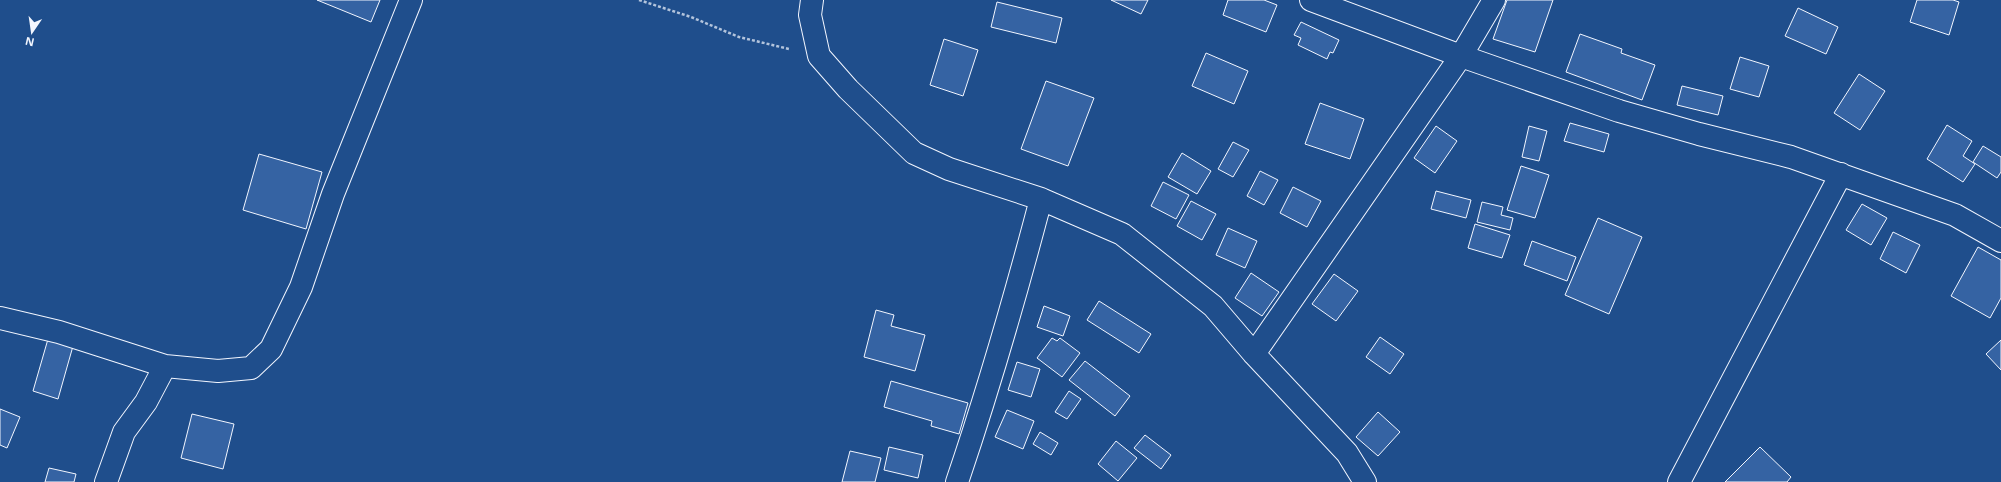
<svg xmlns="http://www.w3.org/2000/svg" width="2001" height="482" viewBox="0 0 2001 482" font-family="'Noto Sans',sans-serif">
  <rect width="100%" height="100%" fill="#1f4e8c"/>
  <!-- building -->
  <path fill="#3563a3" stroke="#f2f6ff" d="M317 0H380L371 22Z
    M1111 0H1148L1141 14Z
    M1228 0H1264L1277 5 1266 32 1223 15Z
    M1507 0H1553L1535 52 1493 39Z
    M1917 0H1953L1959 2 1949 35 1910 22Z
    M997 2 1062 18 1056 43 991 27Z
    M1798 8 1838 27 1826 54 1785 36Z
    M1301 22 1339 40 1333 53 1330 52 1327 59 1298 45 1301 38 1294 35Z
    M1580 34 1622 49 1621 53 1655 65 1642 100 1566 72Z
    M944 39 978 50 963 96 930 85Z
    M1206 53 1248 71 1234 104 1192 86Z
    M1740 57 1769 66 1759 97 1730 89Z
    M1859 74 1885 91 1860 130 1834 113Z
    M1046 81 1094 98 1068 166 1021 149Z
    M1682 86 1723 96 1718 115 1677 105Z
    M1320 103 1364 119 1350 159 1305 144Z
    M1570 123 1609 134 1604 152 1564 141Z
    M1947 125 1972 141 1963 156 1975 164 1963 182 1927 159Z
    M1436 126 1457 141 1435 173 1414 158Z
    M1529 126 1547 131 1539 161 1522 157Z
    M1233 142 1249 150 1233 177 1218 169Z
    M1983 146 2001 157V172L1997 178 1973 162Z
    M1182 153 1211 171 1197 194 1168 177Z
    M259 154 322 172 306 229 243 210Z
    M1521 166 1549 175 1535 218 1507 210Z
    M1260 171 1278 180 1264 205 1247 196Z
    M1163 182 1189 195 1176 219 1151 206Z
    M1293 187 1321 201 1307 227 1280 213Z
    M1436 191 1471 200 1466 218 1431 209Z
    M1191 201 1216 214 1202 240 1177 226Z
    M1482 202 1503 207 1501 215 1513 218 1510 230 1477 222Z
    M1862 204 1887 218 1871 245 1846 230Z
    M1598 218 1642 237 1609 314 1565 295Z
    M1475 224 1510 235 1502 258 1468 248Z
    M1228 228 1257 241 1245 268 1216 255Z
    M1893 232 1920 245 1906 273 1880 259Z
    M1532 241 1576 257 1567 281 1524 265Z
    M1978 247 2001 260V298L1990 318 1951 296Z
    M1251 273 1279 292 1262 316 1235 298Z
    M1334 274 1358 291 1336 321 1312 304Z
    M1099 301 1151 334 1139 353 1087 320Z
    M1044 306 1070 316 1063 336 1037 327Z
    M876 310 894 315 891 326 925 335 915 371 864 357Z
    M1380 337 1404 354 1390 374 1366 357Z
    M1052 338 1057 341 1060 338 1080 353 1062 377 1037 358Z
    M48 339 73 346 58 399 33 391Z
    M2001 340V370L1986 354Z
    M1085 361 1130 396 1115 416 1069 380Z
    M1017 362 1040 369 1031 397 1008 390Z
    M891 381 968 403 959 434 931 426 932 421 884 407Z
    M1069 391 1081 399 1067 419 1055 412Z
    M0 409 20 417 7 448 0 445Z
    M1007 410 1034 421 1023 449 995 437Z
    M1378 412 1400 432 1378 456 1356 437Z
    M192 414 234 424 223 469 181 458Z
    M1040 432 1058 443 1051 455 1033 444Z
    M1145 435 1171 455 1161 469 1134 448Z
    M1116 441 1137 458 1118 481 1098 464Z
    M889 447 923 455 918 478 884 470Z
    M1760 447 1791 477 1787 482H1725Z
    M850 451 881 458 875 482H842Z
    M49 468 76 474 74 482H45Z"/>
  <g fill="none" stroke-linecap="round" stroke-linejoin="round">
    <!-- street casing -->
    <g stroke="#f2f6ff" stroke-width="24">
      <path id="street" d="M812 0 810 15 819 56 848 89 914 153 949 169 1041 199 1122 234 1213 306 1254 354 1347 453 1365 482
        M1311 0 1461 56 1619 111 1699 134 1791 157 1955 215 2001 241
        M0 318 59 332 165 366 218 371 251 368 271 349 301 287 333 194 411 0
        M1254 354 1461 56 1494 0
        M106 482 124 432 146 402 165 366
        M957 482C989 388 1016 294 1041 199
        M1679 482 1841 174"/>
    </g>
    <!-- path -->
    <path stroke="#b3c4dc" stroke-width="2.5" stroke-dasharray="3 2" stroke-linecap="butt" d="M639 0 691 17 739 37 789 49"/>
    <!-- street -->
    <use href="#street" stroke="#1f4e8c" stroke-width="22"/>
  </g>
  <!-- north arrow -->
  <g transform="translate(32 32) rotate(193)" stroke="#1f4e8c" stroke-width="3" paint-order="stroke">
  <path d="M0-3L7 15L0 10L-7 15Z" fill="#f2f6ff"/>
  <text y="-6" font-size="11" font-weight="bold" text-anchor="middle" fill="#f2f6ff">N</text>
  </g>
</svg>
